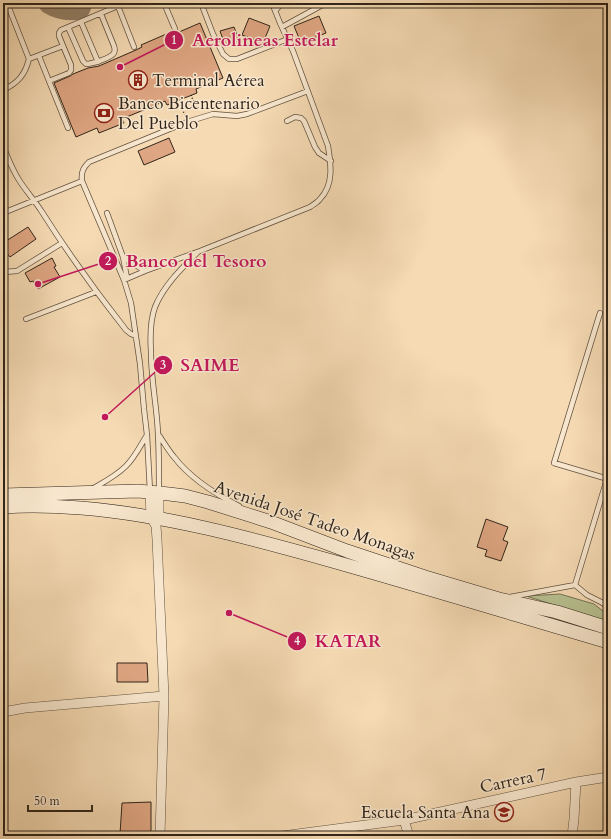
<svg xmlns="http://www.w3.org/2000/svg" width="611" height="839" viewBox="0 0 611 839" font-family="Cardo,serif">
  <rect width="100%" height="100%" fill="#f5dab3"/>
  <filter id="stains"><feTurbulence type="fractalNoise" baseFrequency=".005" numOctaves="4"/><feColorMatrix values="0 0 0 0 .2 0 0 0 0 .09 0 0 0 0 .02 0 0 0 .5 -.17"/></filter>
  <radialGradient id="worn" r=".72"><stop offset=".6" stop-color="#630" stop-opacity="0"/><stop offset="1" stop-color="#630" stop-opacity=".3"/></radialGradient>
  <!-- green -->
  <path fill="#b7c090" stroke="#747255" d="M560 594 594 604 608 615V622L526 596Z"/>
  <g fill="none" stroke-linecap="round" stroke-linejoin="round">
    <!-- taxiway -->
    <path stroke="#938066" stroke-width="23" d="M50 3C60 9 68 10 79 8L81 3"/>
  </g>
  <!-- building -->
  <path fill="#dea682" stroke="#31251a" d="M319 16 326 33 301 43 294 26Z
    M249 18 270 26 263 43 242 35Z
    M200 23 223 78 196 89 197 93 167 105 165 101 122 119 124 123 99 133 97 128 76 137 54 83 70 76 73 74 88 68 99 66 136 50 142 47 141 45 171 32 172 35Z
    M234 27 239 40 225 45 220 31Z
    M169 138 175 152 144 165 138 151Z
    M28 227 36 239 10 257 3 248V243Z
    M52 258 56 266 54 267 60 277 38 289 33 281 30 282 25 273Z
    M486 519 508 527 503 540 508 542 501 561 485 556 487 550 477 547Z
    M117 663H147L148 682H117Z
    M151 802V833L120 834 122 803Z"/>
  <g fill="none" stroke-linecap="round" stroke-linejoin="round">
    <!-- service casing -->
    <g stroke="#625240" stroke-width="6">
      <path id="service" d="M164 3 175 29
        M201 3 213 34 223 54 229 59H237L288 39
        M118 6 134 47
        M275 11 282 3
        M81 22 98 62
        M68 27 83 61 86 64C92 64 111 58 114 53 115 51 115 49 114 46L101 14
        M282 27 326 3
        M39 56 49 81 69 73 71 70V65L59 36V33L61 30 125 3
        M29 59 63 46
        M49 81 68 128
        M3 90C18 83 25 75 29 59L7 3
        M287 121 295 117 301 118 304 121 315 147 319 153 331 161
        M3 146C8 158 12 169 19 180 26 191 35 201 42 212 68 253 96 292 126 330L131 334 136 336
        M3 213 82 181
        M107 213 123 257 127 278
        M123 257 145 271
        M4 272 17 271 62 243
        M124 280 145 271 200 251 310 207C314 204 318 202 320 199 334 185 331 164 328 146L293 51 280 23 272 3
        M600 313 554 463 608 479
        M26 319 96 292
        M158 434C163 441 168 450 174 457 191 479 215 494 239 506
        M92 489C104 482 116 476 126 466 135 457 140 446 147 435
        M150 491 147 435 144 409 140 364 131 303 124 280 82 181C81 172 83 168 89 162L187 122 213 114 237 116 247 114 308 91
        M159 492C159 473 159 453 158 434 157 407 151 380 151 352 150 337 150 321 155 307 164 285 182 268 198 252
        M575 585 607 479
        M510 597 575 585 587 595 601 602 608 607"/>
    </g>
    <!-- minor casing -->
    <g stroke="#625240" stroke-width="10">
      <path id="minor" d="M150 492 151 517 156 526 157 539 164 696 160 836
        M157 522 159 519V493
        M3 712 25 708 164 696
        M404 820 409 836
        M282 836 404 820 576 782 608 777
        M572 836 574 819 576 782"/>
    </g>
    <!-- secondary casing -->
    <g stroke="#31251a" stroke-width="14">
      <path id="secondary" d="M3 495 138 491 169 494 185 496 208 502 271 522 347 551 425 577 499 599 557 612 608 628
        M3 507C28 505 56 506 81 508 166 515 250 538 332 561 424 587 516 615 608 642"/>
    </g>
    <!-- path -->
    <path stroke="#31251a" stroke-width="1.5" stroke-dasharray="1 2" stroke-linecap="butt" d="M191 95 197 110
      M178 101 185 115"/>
    <!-- service -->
    <use href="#service" stroke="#f8e7ce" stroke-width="4.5"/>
    <!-- minor -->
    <use href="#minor" stroke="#f8e7ce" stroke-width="9"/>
    <!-- secondary -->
    <use href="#secondary" stroke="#f8e7ce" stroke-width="13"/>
  </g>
  <!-- icons -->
  <defs>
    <g id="building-ring" transform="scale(1)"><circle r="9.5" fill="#f8e7ce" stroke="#8f2418" stroke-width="1.5"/><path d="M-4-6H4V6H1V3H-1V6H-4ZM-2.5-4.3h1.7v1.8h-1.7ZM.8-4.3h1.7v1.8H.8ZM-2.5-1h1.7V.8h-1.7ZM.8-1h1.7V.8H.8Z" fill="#8f2418"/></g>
    <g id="bank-ring" transform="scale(1)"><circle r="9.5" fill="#f8e7ce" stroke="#8f2418" stroke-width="1.5"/><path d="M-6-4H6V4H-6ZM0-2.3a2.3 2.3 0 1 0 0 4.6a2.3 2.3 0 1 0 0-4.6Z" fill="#8f2418"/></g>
    <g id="school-ring" transform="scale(1)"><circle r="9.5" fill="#f8e7ce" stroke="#8f2418" stroke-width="1.5"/><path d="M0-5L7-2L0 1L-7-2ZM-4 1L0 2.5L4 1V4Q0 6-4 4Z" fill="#8f2418"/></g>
  </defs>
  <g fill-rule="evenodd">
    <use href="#building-ring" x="138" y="80"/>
    <use href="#bank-ring" x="104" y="113"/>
    <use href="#school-ring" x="504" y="812"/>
  </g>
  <g text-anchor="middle" stroke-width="3" stroke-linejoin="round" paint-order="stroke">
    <!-- poi labels -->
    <g font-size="17" fill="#31251a" stroke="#f8e7ce" text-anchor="start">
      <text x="152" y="86">Terminal Aérea</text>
      <text x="118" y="109">Banco Bicentenario<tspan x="118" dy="20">Del Pueblo</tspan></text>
      <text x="490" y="818" text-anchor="end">Escuela Santa Ana</text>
    </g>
    <!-- street labels -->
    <g font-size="17" fill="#31251a" stroke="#f8e7ce">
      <text transform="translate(315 520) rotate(19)" y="6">Avenida José Tadeo Monagas</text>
      <text transform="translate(513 780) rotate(-12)" y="6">Carrera 7</text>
    </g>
  </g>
  <!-- callouts -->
  <path fill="none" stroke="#c2185b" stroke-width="1.5" d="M120 67L174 40M38 284L108 261M105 417L163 365M229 613L297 641"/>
  <g fill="#c2185b" stroke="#f8e7ce" stroke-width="1.5">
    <circle cx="120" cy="67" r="4"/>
    <circle cx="38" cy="284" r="4"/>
    <circle cx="105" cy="417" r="4"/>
    <circle cx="229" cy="613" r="4"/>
    <circle cx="174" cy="40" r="10"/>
    <circle cx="108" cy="261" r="10"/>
    <circle cx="163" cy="365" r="10"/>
    <circle cx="297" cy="641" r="10"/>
  </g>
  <g font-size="12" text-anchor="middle" font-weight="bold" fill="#fff">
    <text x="174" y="44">1</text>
    <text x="108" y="265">2</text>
    <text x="163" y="369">3</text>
    <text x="297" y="645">4</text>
  </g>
  <g font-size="18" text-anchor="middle" font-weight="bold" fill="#c2185b" stroke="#f8e7ce" stroke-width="3" stroke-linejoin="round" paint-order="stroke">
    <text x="265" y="46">Aerolineas Estelar</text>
    <text x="196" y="267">Banco del Tesoro</text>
    <text x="210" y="371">SAIME</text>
    <text x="348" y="647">KATAR</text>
  </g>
  <!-- margin -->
  <rect width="611" height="839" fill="none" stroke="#f5dab3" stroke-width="16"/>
  <rect x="4" y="4" width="603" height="831" fill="none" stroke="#31251a" stroke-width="2"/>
  <rect x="8" y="8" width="595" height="823" fill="none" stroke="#31251a"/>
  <!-- scale -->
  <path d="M28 805v6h64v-6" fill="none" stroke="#31251a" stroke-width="2"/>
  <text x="34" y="805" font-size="12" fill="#31251a" stroke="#f8e7ce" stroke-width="3" paint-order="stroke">50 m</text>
  <rect width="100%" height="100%" filter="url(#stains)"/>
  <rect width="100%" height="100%" fill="url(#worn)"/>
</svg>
